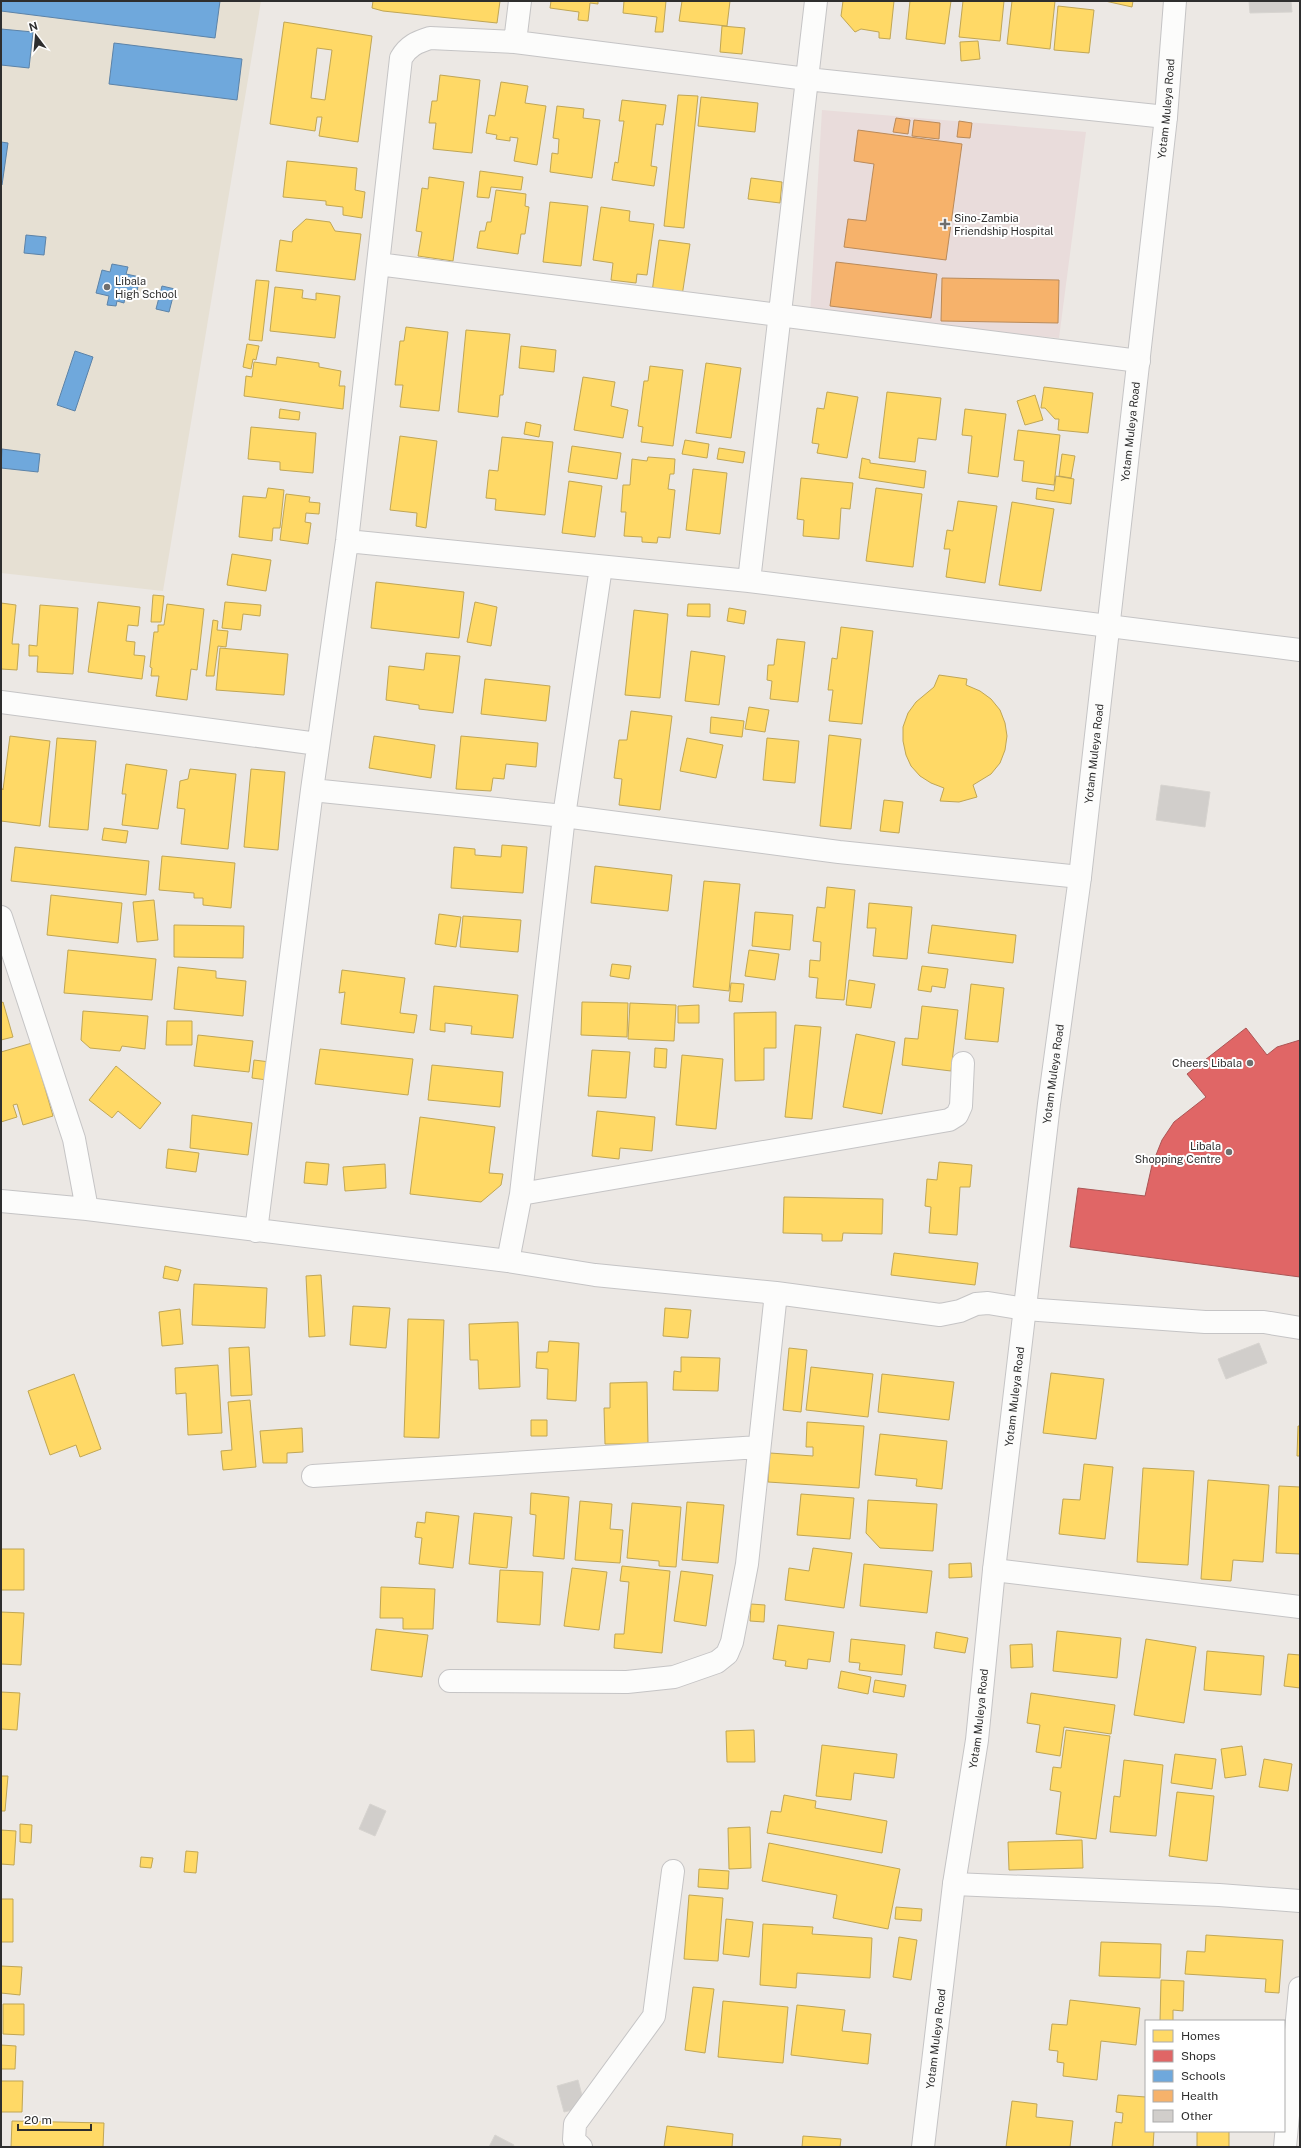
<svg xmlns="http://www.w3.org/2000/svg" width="1301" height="2148" viewBox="0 0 1301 2148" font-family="'Public Sans',sans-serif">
  <rect width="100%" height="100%" fill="#ece8e4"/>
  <!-- education -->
  <path fill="#e6e0d3" d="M1 1H261L163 591 1 573Z"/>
  <!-- medical -->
  <path fill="#e9dcdb" d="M822 110 1086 132 1059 338 810 316Z"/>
  <!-- homes -->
  <path fill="#ffd966" stroke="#c0a655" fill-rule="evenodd" d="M373 1H500L497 23 383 11 372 8Z
    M551 1H598V4L590 3 588 21 578 20 579 12 550 8Z
    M624 1H666L663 32H655L657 17 623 13Z
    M682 1H730L727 26 679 21Z
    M843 1H894L890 39 879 38V32L861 29 855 32 841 16Z
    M910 1H951L945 44 906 39Z
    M963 1H1004L1000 41 959 37Z
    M1012 1H1055L1050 49 1007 44Z
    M1105 1H1133L1132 7Z
    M1058 6 1094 10 1089 53 1054 50Z
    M284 22 372 36 358 142 319 136 322 117H317L315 131 270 124ZM317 48 332 50 325 100 311 98Z
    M722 26 745 28 742 54 720 52Z
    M978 41 980 59 961 61 960 42Z
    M440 75 480 80 472 153 433 149 436 123H429L432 101H437Z
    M501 82 528 86 525 103 546 106 537 165 514 161 518 138 510 137V141L496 139 497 135 486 133 489 115 495 116Z
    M678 95 698 96 684 228 664 226Z
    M701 97 758 103 755 132 698 126Z
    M622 100 666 105 663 125 656 124 651 166 657 167 654 186 612 180 615 162 618 163 624 121H619Z
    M557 106 584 109 583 118 600 120 592 178 550 172 552 153 558 154 559 139 553 138Z
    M287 161 357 168 355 190 365 192 362 218 343 215V207L326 205V201L283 197Z
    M480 171 523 177 521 190 491 187 489 198 477 197Z
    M429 177 464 182 453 261 418 256 422 232 416 231 422 188 428 189Z
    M751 178 782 182 780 203 748 199Z
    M496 190 526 194 525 206 529 207 525 234H521L518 254 477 248 480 231H485L487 222H491Z
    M550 202 588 206 581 266 543 262Z
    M601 207 630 211 629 221 654 224 647 275 637 274 636 283 611 280 613 263 593 260Z
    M306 219 330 222 335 231 361 234 355 280 276 271 280 240 292 242 293 231Z
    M659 240 690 244 682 296 652 292Z
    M256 280 269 281 262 341 249 340Z
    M275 287 303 290 302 298 316 300V293L340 296 335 338 270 331Z
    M406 327 448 332 439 411 400 407 403 385H395L400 341H404Z
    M466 330 510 334 503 395H500L498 417 458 412Z
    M247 344 259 346 256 360 253 359 251 369 243 367Z
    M521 346 556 350 554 372 519 368Z
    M277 357 319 363V367L341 371 339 386H345L343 409 244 396 246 376 252 377 254 362 276 365Z
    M706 363 741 368 731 438 696 433Z
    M650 366 683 370 673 446 641 442 643 427 638 426 644 381H648Z
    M583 377 615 382 611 406 628 410 623 438 574 430Z
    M1044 387 1093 393 1088 433 1058 430 1059 419H1055L1045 408H1041Z
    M827 392 858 397 847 458 817 453 819 444 812 443 817 408 824 409Z
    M887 392 941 398 936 440 918 438 915 462 879 458Z
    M1035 395 1043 420 1025 425 1017 401Z
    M280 409 300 412 299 420 279 418Z
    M965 409 1006 414 998 477 968 473 972 436 962 435Z
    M526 422 541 425 539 437 524 434Z
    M251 427 316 433 313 473 280 470V462L248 459Z
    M1018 430 1060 435 1054 485 1022 481 1024 461 1014 460Z
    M400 436 437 441 426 528 416 526 417 513 390 510Z
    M502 437 553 442 545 515 495 510 496 499 486 498 489 470 498 471Z
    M685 440 709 444 707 458 682 454Z
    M572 446 621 453 617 479 568 472Z
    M719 448 745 452 743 463 717 459Z
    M1062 454 1075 456 1071 478 1059 476Z
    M648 457 675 459 674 474H670L668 489 675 490 670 538 658 537 657 543 642 542V537L624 536 626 512H621L623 485H630L632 459 647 461Z
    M862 458 870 460V463L926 471 924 488 859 478Z
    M693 469 727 473 720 534 686 530Z
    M1056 476 1074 479 1071 504 1036 499 1037 488 1054 491Z
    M801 478 853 483 850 509 841 508 839 539 803 536 804 520 797 519Z
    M569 481 602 486 595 537 562 533Z
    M268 488 284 490 280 528H273L272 541 239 537 243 496 266 498Z
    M876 488 922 494 913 567 866 561Z
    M286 494 310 497 309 502 320 503 319 514 306 513 305 522 311 523 308 544 280 540Z
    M958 501 997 506 985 583 946 577 950 549H944L947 530 953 531Z
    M1012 502 1054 509 1041 591 999 585Z
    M232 554 271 560 266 591 227 585Z
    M376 582 464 592 459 638 371 628Z
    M153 595 164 596 161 622H151Z
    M98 602 140 607 138 626 128 625 126 641 135 642 134 655 145 656 142 679 88 672Z
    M225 602 261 605 260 616 243 614 241 630 222 628Z
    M475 602 497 607 491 646 467 642Z
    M1 603 16 605 12 644H19L17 670 1 669Z
    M167 604 204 609 197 670 191 669 187 700 156 696 159 676H151L152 668 150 667 154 632H158V625H164Z
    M688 604H710V617L687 616Z
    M40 605 78 608 73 674 37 672 38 656H29V645L37 646Z
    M729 608 746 611 744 624 727 621Z
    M634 610 668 614 660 698 625 695Z
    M213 620 218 621 217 630 228 631 226 647 218 646 214 676H206Z
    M841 627 873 631 862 724 829 721 833 690H828L832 658 837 659Z
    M777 639 805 642 798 702 770 699 772 681 767 680 768 665H774Z
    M220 648 288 654 284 695 216 690Z
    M691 651 725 656 719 705 685 701Z
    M426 653 460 656 453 713 419 709V705L386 700 389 666 424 670Z
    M939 675 967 679 966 685 980 691 991 699 1000 710 1005 723 1007 736 1005 750 1000 763 991 774 973 785 977 797 959 802 940 801 944 788 931 783 920 776 911 766 906 755 903 741V727L908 713 916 702 934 687Z
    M485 679 550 686 546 721 481 714Z
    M749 707 769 710 765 732 745 729Z
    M631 711 672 716 660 810 619 805 622 779 614 778 619 740H627Z
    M711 717 744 721 742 737 710 733Z
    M829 735 861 739 851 829 820 826Z
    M10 736 50 741 40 826 1 821V787L3 790Z
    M374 736 435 745 431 778 369 768Z
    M461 736 538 743 536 767 506 764 504 779 493 778 491 791 456 789Z
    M57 738 96 741 88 830 49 827Z
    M687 738 723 745 716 778 680 771Z
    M767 738 799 741 795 783 763 780Z
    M126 764 167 770 158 829 122 825 126 794H122Z
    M190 769 236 774 228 849 181 844 185 809 177 808 180 781 188 779Z
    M251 769 285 772 278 850 244 847Z
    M884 800 903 802 899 833 880 831Z
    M104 828 128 831 126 843 102 840Z
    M502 845 527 847 523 893 451 888 454 847 475 849V855L501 857Z
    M15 847 149 861 146 895 11 881Z
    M162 856 235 863 231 908 203 905V898H194V893L159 890Z
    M595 866 672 875 668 911 591 903Z
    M704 881 740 884 729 991 693 987Z
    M827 887 855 890 844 1000 816 998 818 978 809 977 810 960 820 961 821 942 813 941 817 907 825 908Z
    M51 895 122 903 118 943 47 935Z
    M154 900 158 940 137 942 133 902Z
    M869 903 912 907 907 959 873 956 876 928H867Z
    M755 912 793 915 790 950 752 946Z
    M439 914 461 917 456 947 435 944Z
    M463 916 521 920 518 952 460 947Z
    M174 925 244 926 243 958 174 957Z
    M932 925 1016 935 1013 963 928 953Z
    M68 950 156 959 152 1000 64 993Z
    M749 950 779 954 775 980 745 976Z
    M612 964 631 966 629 979 610 976Z
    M922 966 948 969 945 988 932 986 931 992 918 990Z
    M178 967 216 971V978L246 981 243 1016 174 1009Z
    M342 970 405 978 400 1013 417 1015 414 1033 341 1024 345 992 339 993Z
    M849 980 875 984 871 1008 846 1005Z
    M731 983 744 984 742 1002 729 1001Z
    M971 984 1004 988 998 1042 965 1039Z
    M434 986 518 995 513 1038 471 1034 472 1026 445 1023V1032L430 1030Z
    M3 1002 13 1037 1 1040V1003Z
    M582 1002 628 1003 627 1037 581 1035Z
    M630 1003 676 1005 674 1041 628 1039Z
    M699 1005V1023H678V1006Z
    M922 1006 958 1010 951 1071 902 1065 905 1038 918 1039Z
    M83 1011 148 1016 145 1049 122 1046 120 1051 90 1048 81 1040Z
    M776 1012V1048H764V1080L735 1081 734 1013Z
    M167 1021H192V1045H166Z
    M795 1025 821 1027 812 1119 785 1117Z
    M856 1034 895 1042 882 1114 843 1107Z
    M198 1035 253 1041 249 1072 194 1066Z
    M32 1043 53 1116 23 1125 17 1104 13 1105 17 1117 1 1122V1052Z
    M655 1048 667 1049 666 1068 654 1067Z
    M320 1049 413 1059 408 1095 315 1084Z
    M592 1050 630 1052 626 1098 588 1096Z
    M682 1055 723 1059 716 1129 676 1125Z
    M254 1060 270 1062 267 1080 252 1078Z
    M432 1065 503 1072 500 1107 428 1100Z
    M116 1066 161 1103 140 1129 118 1111 112 1118 89 1100Z
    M597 1111 655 1117 652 1151 620 1148 619 1159 592 1156Z
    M192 1115 252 1123 248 1155 190 1148Z
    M420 1117 495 1127 489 1173 503 1174 501 1185 481 1202 410 1194Z
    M168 1149 199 1153 196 1172 166 1168Z
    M306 1162 329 1164 327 1185 304 1183Z
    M939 1162 972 1165 970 1187H960L957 1235 929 1233 931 1207 925 1206 927 1179 937 1180Z
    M385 1164 386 1188 345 1191 343 1167Z
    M784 1197 883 1199 882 1234 843 1233 842 1241H822V1234L783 1233Z
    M894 1253 978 1263 975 1285 891 1275Z
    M165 1266 181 1270 178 1281 163 1278Z
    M321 1275 325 1336 309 1337 306 1276Z
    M194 1284 267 1288 265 1328 192 1325Z
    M353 1306 390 1308 386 1348 350 1345Z
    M665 1308 691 1310 688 1338 663 1336Z
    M180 1309 183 1344 162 1346 159 1312Z
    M408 1319 444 1320 439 1438 404 1437Z
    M518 1322 520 1387 479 1389 478 1360H470L469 1324Z
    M549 1341 579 1343 576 1401 547 1399 548 1369 536 1368 537 1352H548Z
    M249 1347 252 1395 231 1396 229 1348Z
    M789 1348 807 1350 801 1412 783 1410Z
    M681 1357 720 1358 718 1391 673 1390 674 1371 681 1372Z
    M218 1365 222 1433 188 1435 186 1393 176 1394 175 1368Z
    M811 1367 873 1374 868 1417 806 1410Z
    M1051 1373 1104 1379 1096 1439 1043 1433Z
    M74 1374 101 1449 80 1457 76 1445 50 1455 28 1391Z
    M882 1374 954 1382 949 1420 878 1412Z
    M647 1382 648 1444H605L604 1408H610V1383Z
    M250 1400 256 1467 223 1470 221 1451 232 1450 228 1402Z
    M531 1420H547V1436H531Z
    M807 1422 864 1426 859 1488 768 1482 770 1453 813 1456V1447H806Z
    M1298 1426H1300V1456H1297Z
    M302 1428 303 1452 287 1453V1463H263L260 1431Z
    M880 1434 947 1441 942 1489 916 1486 917 1479 875 1475Z
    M1084 1464 1113 1467 1105 1539 1059 1534 1063 1499 1080 1500Z
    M1143 1468 1194 1471 1188 1565 1137 1562Z
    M1208 1480 1269 1485 1263 1562 1233 1560 1231 1581 1201 1579Z
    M1279 1486 1300 1487V1554L1276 1553Z
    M531 1493 569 1497 564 1559 533 1556 536 1515 530 1514Z
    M801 1494 854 1498 850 1539 797 1535Z
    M868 1500 937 1504 933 1551 880 1548 866 1533Z
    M580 1501 612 1504 610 1529 623 1530 620 1563 575 1560Z
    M687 1502 724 1505 718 1563 682 1560Z
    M632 1503 681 1507 676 1567 659 1566V1561L627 1558Z
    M426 1512 459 1516 453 1568 419 1564 422 1538 415 1537 417 1522 425 1523Z
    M474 1513 512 1517 507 1568 469 1564Z
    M813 1548 852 1553 844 1608 785 1600 789 1568 809 1571Z
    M1 1549H24V1590H1Z
    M971 1563 972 1577 949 1578V1564Z
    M864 1564 932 1571 927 1613 860 1606Z
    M622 1566 670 1571 662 1653 614 1648 615 1634H624L629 1582 620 1581Z
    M572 1568 607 1572 599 1630 564 1626Z
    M500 1570 543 1572 540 1625 497 1622Z
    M681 1571 713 1575 706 1626 674 1621Z
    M381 1587 435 1589 433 1629H403V1618H380Z
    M751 1604 765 1605 764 1622 750 1621Z
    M1 1612 24 1613 21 1665 1 1664Z
    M778 1625 834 1632 830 1662 808 1659 807 1669 785 1666 786 1661 773 1659Z
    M376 1629 428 1635 422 1677 371 1670Z
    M1057 1631 1121 1638 1117 1678 1053 1671Z
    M936 1632 968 1638 965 1653 934 1648Z
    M851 1639 905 1645 902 1675 859 1670 860 1663 849 1662Z
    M1146 1639 1196 1647 1184 1723 1134 1715Z
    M1032 1644 1033 1667 1011 1668 1010 1645Z
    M1207 1651 1264 1656 1261 1695 1204 1690Z
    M1288 1654 1300 1655V1688L1284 1686Z
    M841 1671 871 1677 868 1694 838 1688Z
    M875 1680 906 1685 904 1697 873 1692Z
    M1 1692 20 1693 17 1730 1 1729Z
    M1031 1693 1115 1705 1111 1734 1064 1727 1060 1756 1036 1752 1040 1725 1027 1723Z
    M754 1730 755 1762H727L726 1731Z
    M1066 1730 1110 1736 1096 1839 1056 1834 1061 1792 1050 1790 1053 1767 1061 1768Z
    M822 1745 897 1754 894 1778 854 1773 851 1800 816 1796Z
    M1242 1746 1246 1775 1225 1778 1221 1749Z
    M1175 1754 1216 1759 1212 1789 1171 1783Z
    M1264 1759 1292 1764 1288 1791 1259 1787Z
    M1124 1760 1163 1765 1156 1836 1110 1832 1114 1796 1120 1797Z
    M1 1776H8L5 1811H1Z
    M1177 1792 1214 1796 1207 1861 1169 1856Z
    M784 1795 816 1801 815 1808 887 1821 882 1853 767 1833 771 1811 781 1812Z
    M20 1824 32 1825 31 1843 20 1842Z
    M750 1827 751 1868 729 1869 728 1828Z
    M1 1830 16 1831 14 1865 1 1864Z
    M1082 1840 1083 1868 1009 1870 1008 1842Z
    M769 1843 900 1869 888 1929 833 1918 837 1895 762 1881Z
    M186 1851 198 1852 196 1873 184 1872Z
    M141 1857 153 1858 151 1868 140 1867Z
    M699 1869 729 1871 728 1889 698 1887Z
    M689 1895 723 1898 718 1961 684 1959Z
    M1 1899H13V1942H1Z
    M896 1907 922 1909 921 1921 895 1919Z
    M726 1919 753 1922 749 1957 723 1954Z
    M763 1924 813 1927 812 1934 872 1938 870 1978 797 1973 796 1988 760 1985Z
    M1206 1935 1283 1940 1279 1993 1265 1992 1266 1979 1185 1974 1187 1951 1205 1952Z
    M899 1937 917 1940 911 1980 893 1977Z
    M1101 1942 1161 1944 1160 1978 1099 1976Z
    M1 1966 22 1967 20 1995 1 1993Z
    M1161 1980 1184 1981 1183 2011 1173 2010V2021H1160Z
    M693 1987 714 1989 705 2053 685 2050Z
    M1070 2000 1140 2008 1136 2045 1101 2041 1097 2080 1063 2076 1064 2063 1057 2062 1058 2051 1049 2050 1052 2024 1067 2025Z
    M723 2001 788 2007 783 2063 718 2057Z
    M3 2004H24V2035L3 2034Z
    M797 2005 845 2010 842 2031 871 2034 868 2064 791 2055Z
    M1 2045 16 2046 15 2069H1Z
    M1 2081H23L22 2112H1Z
    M1118 2095 1146 2097V2131H1154L1153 2147H1112L1115 2122 1122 2123 1123 2113 1116 2112Z
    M1012 2101 1037 2104 1036 2117 1073 2121 1070 2147H1006Z
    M12 2121 104 2123 103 2147H11Z
    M667 2126 733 2134 732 2147H664Z
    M1197 2131H1229V2147H1197Z
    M803 2136 841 2139 840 2147H802Z"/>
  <!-- shops -->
  <path fill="#e06666" stroke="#ab5555" d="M1246 1028 1267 1055 1277 1047 1300 1040V1277L1070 1247 1078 1188 1145 1196 1152 1165 1162 1140 1174 1122 1206 1097 1187 1074Z"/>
  <!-- schools -->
  <path fill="#6fa8dc" stroke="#5c83a8" d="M1 1H220L215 38 1 11Z
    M1 29 33 32 29 68 1 65Z
    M114 43 242 59 237 100 109 84Z
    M1 142 8 143 2 185H1Z
    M26 235 46 237 44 255 24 253Z
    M112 264 128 267 126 274 140 277 136 296 132 294 131 298 125 297 124 303 117 301 116 306 107 305 109 296 96 293 102 270 110 272Z
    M162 286 175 289 169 312 156 309Z
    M75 351 93 357 75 411 57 405Z
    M2 449 40 454 38 472 1 468Z"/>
  <!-- health -->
  <path fill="#f6b26b" stroke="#ba8a59" d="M896 118 910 120 908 134 893 132Z
    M914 120 940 123 939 139 912 136Z
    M959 121 972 123 970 138 957 137Z
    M858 130 962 144 946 260 844 247 848 219 866 221 874 164 854 161Z
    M836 262 937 274 931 318 830 306Z
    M942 278 1059 280 1058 323 941 321Z"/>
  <!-- building -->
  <path fill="#d1cecb" stroke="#d7d4d0" d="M1249 1H1291L1292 12 1250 13Z
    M1161 785 1210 792 1205 827 1156 820Z
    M1259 1343 1267 1363 1226 1379 1218 1359Z
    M370 1804 386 1811 375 1836 359 1829Z
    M578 2080 585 2107 564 2112 557 2086Z
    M495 2135 514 2145 513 2147H489Z"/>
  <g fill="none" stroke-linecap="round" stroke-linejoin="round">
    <!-- minor casing -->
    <g stroke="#c5c4c5" stroke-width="24">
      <path id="minor" d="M515 42 520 1
        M378 264 1139 361
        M347 541 749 581 1300 650
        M749 581 816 1
        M1 702 318 744
        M312 790 564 816 839 852 1080 877
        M1 917 74 1139 87 1209
        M521 1194 949 1120 957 1115 961 1106 963 1063
        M1 1201 87 1209 508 1261 595 1275 776 1293 940 1315 960 1311 976 1304 988 1303 1025 1309 1205 1322H1264L1300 1328
        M256 1231 312 790 347 541 401 58C408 46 417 42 430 38L515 42 807 79 1166 117
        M508 1261 521 1194 564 816 601 567
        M313 1476 759 1447
        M994 1570 1300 1607
        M450 1681 627 1682 674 1677 717 1662 727 1654 732 1642 747 1564 776 1293
        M954 1884 1219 1895 1300 1901
        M581 2147 574 2140 575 2124 654 2016 673 1871
        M1285 2147 1300 1988"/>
    </g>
    <!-- tertiary casing -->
    <g stroke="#c5c4c5" stroke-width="24">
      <g id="tertiary">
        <path id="s1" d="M923 2147 954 1884 977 1740 994 1570 1049 1104 1080 877 1166 117 1175 1"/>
      </g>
    </g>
    <!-- minor -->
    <use href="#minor" stroke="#fcfcfb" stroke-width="22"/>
    <!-- tertiary -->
    <use href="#tertiary" stroke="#fcfcfb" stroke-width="22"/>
  </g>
  <!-- markers -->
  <g fill="#706f6e" stroke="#fff" stroke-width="1.5">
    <path d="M943 218h4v4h4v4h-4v4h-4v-4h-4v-4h4z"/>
    <circle cx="107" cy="287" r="4"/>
    <circle cx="1250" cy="1063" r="4"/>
    <circle cx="1229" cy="1152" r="4"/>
  </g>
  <g text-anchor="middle" stroke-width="4" stroke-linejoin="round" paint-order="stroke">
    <!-- street labels -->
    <g font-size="11" fill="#2e2e2e" stroke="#fff">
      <text dy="4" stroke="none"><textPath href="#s1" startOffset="2053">Yotam Muleya Road</textPath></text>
      <text dy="4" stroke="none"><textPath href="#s1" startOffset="1728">Yotam Muleya Road</textPath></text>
      <text dy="4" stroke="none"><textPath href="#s1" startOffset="1404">Yotam Muleya Road</textPath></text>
      <text dy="4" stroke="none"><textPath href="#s1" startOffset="1081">Yotam Muleya Road</textPath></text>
      <text dy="4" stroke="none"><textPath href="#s1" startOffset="756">Yotam Muleya Road</textPath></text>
      <text dy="4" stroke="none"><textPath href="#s1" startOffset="432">Yotam Muleya Road</textPath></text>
      <text dy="4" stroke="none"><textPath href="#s1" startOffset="109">Yotam Muleya Road</textPath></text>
    </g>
    <!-- poi labels -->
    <g font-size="11" fill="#2e2e2e" stroke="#fff" text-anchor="start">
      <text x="954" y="222">Sino-Zambia<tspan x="954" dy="13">Friendship Hospital</tspan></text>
      <text x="115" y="285">Libala<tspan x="115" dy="13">High School</tspan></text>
      <text x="1242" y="1067" text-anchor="end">Cheers Libala</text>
      <text x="1221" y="1150" text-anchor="end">Libala<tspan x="1221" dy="13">Shopping Centre</tspan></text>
    </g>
  </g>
  <!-- border -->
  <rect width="1301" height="2148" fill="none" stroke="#2e2e2e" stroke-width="4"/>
  <!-- legend -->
  <rect x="1145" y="2020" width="140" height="112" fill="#ffffff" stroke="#ababab"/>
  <rect x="1153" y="2030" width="20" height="12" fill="#ffd966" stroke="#ababab"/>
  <text x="1181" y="2040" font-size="12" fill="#2e2e2e">Homes</text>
  <rect x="1153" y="2050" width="20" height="12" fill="#e06666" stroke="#ababab"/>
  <text x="1181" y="2060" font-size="12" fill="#2e2e2e">Shops</text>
  <rect x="1153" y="2070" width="20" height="12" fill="#6fa8dc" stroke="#ababab"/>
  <text x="1181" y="2080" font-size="12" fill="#2e2e2e">Schools</text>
  <rect x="1153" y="2090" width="20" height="12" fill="#f6b26b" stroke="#ababab"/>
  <text x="1181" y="2100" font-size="12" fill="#2e2e2e">Health</text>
  <rect x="1153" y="2110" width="20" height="12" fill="#d1cecb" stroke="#ababab"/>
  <text x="1181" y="2120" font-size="12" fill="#2e2e2e">Other</text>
  <!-- north arrow -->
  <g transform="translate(36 36) rotate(344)" stroke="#ffffff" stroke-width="3" paint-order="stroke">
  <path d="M0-3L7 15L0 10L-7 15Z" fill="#2e2e2e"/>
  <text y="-6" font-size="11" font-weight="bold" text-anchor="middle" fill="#2e2e2e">N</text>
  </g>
  <!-- scale -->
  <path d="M18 2124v6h73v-6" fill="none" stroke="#2e2e2e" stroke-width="2"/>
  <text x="24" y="2124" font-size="12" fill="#2e2e2e" stroke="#ffffff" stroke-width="3" paint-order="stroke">20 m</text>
</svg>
